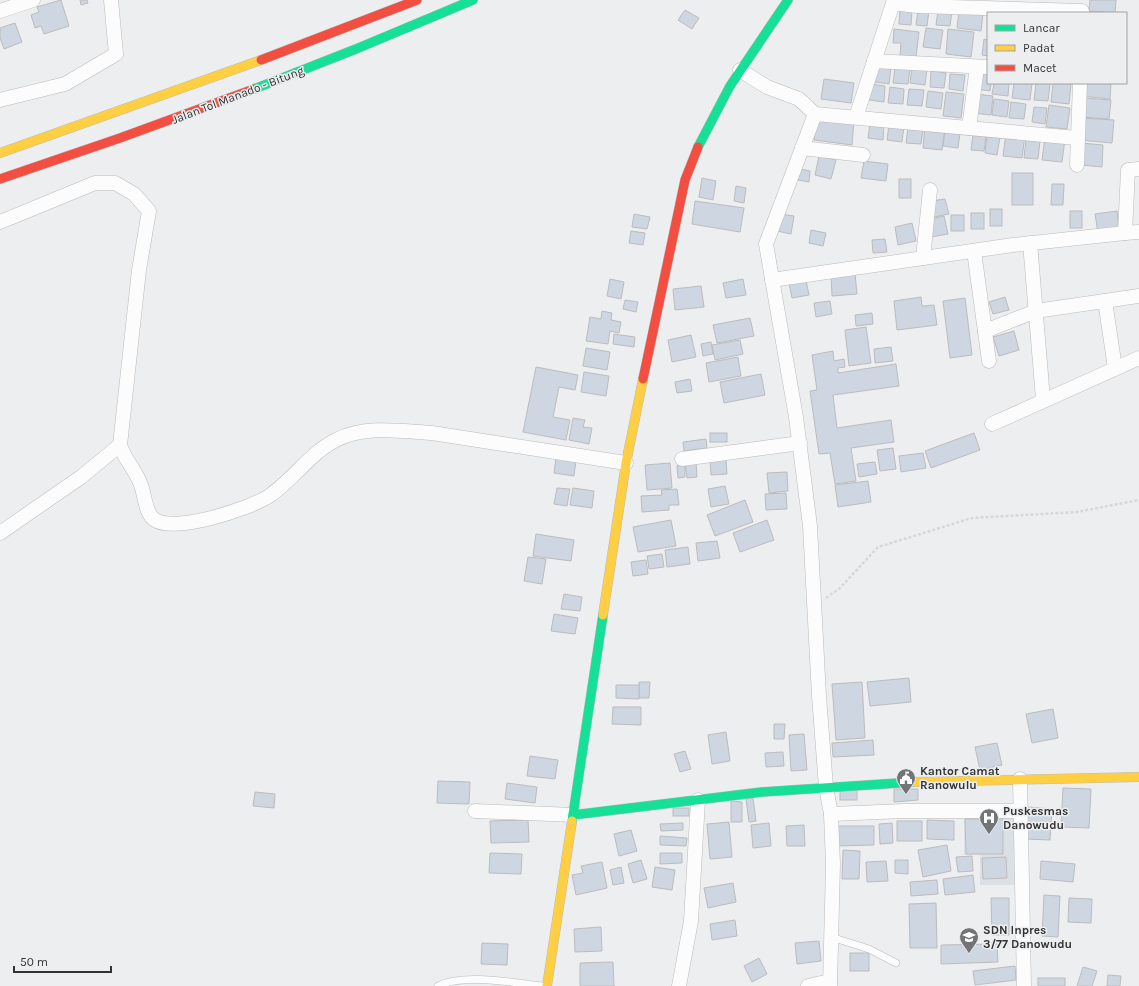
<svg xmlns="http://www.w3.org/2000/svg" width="1139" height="986" font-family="Karla,sans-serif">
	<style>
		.built { fill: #dbe0e4 }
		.building { fill: #cdd6e1; stroke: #bcbcbe }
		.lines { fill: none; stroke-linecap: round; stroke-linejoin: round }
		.lane-casing { stroke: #bababb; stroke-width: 8 }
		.street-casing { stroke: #bababb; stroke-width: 15 }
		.fast-casing { stroke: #bababb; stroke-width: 10 }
		.slow-casing { stroke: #bababb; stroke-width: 10 }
		.jam-casing { stroke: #bababb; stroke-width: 10 }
		.path { stroke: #d7d8d8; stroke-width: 2.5; stroke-dasharray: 3 2; stroke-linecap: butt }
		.lane { stroke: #fcfcfd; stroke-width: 7 }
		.street { stroke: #fcfcfd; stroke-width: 14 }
		.fast { stroke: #16e098; stroke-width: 9 }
		.slow { stroke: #ffcf43; stroke-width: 9 }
		.jam { stroke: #f24e42; stroke-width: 9 }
		.labels { text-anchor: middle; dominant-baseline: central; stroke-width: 3; stroke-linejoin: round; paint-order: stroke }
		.street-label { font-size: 12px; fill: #323333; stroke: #eceef0 }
		.poi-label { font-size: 12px; font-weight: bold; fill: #323333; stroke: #eceef0; text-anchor: start }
	</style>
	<rect width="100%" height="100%" fill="#edeeef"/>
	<!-- built -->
	<path class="built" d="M964,814h50l1,71h-35v-30h-16z"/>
	<!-- building -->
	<g class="building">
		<path d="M61,0l8,26 -25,8 -3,-8 -6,2 -4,-13 8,-3 -2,-5z"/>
		<path d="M80,0h7l1,3 -7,2z"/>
		<path d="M1090,0h26l-1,13 -26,-2z"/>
		<path d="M918,9l11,1 -2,16 -11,-1z"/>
		<path d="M685,10l14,8 -7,11 -14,-9z"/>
		<path d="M900,10l12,1 -1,14 -12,-1z"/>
		<path d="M938,10l14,1 -2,15 -14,-1z"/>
		<path d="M959,11l24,3 -2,17 -24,-3z"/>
		<path d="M15,23l7,19 -18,7 -4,-11v-10z"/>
		<path d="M926,28l17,2 -3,19 -17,-2z"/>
		<path d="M894,29l25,3 -3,25 -16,-2 1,-12h-8z"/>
		<path d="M948,29l26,3 -3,25 -25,-3z"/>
		<path d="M984,39l4,1v16l-6,-1z"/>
		<path d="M877,66l14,2 -2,16 -14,-2z"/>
		<path d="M895,67l15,2 -2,15 -15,-1z"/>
		<path d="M912,67l15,2 -2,16 -15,-2z"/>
		<path d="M931,71l15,2 -2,15 -14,-1z"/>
		<path d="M979,73l9,1v9h3l-1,8 -14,-2z"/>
		<path d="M950,74l15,1 -2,16 -14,-2z"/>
		<path d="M824,79l30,4 -3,20 -30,-4z"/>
		<path d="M994,83h15l-1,13 -16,-2z"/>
		<path d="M1014,83h18l-2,17 -18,-2z"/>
		<path d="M1036,83h14l-2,18 -14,-1z"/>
		<path d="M1053,83l18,1 -2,20 -18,-2z"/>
		<path d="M1082,83h29l-1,16 -29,-3z"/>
		<path d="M871,84l14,2 -1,16 -15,-2z"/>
		<path d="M890,87l14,2 -1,15 -15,-1z"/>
		<path d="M909,89l15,1 -2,16 -15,-1z"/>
		<path d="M928,91l15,2 -2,16 -15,-2z"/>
		<path d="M946,92l18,2 -3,24 -18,-2z"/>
		<path d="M975,94l18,2 -2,19 -18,-2z"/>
		<path d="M1083,98l28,2 -2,19 -27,-2z"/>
		<path d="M994,99l15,2 -2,16 -15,-2z"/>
		<path d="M1011,102l15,2 -2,15 -15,-1z"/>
		<path d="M1049,105l21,3 -3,21 -21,-2z"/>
		<path d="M1034,107l13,1 -2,16 -13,-2z"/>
		<path d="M816,117l38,4 -2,24 -38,-5z"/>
		<path d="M1081,118l33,2 -2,23 -33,-3z"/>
		<path d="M870,123l14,1 -1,16 -15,-2z"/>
		<path d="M889,124l15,2 -2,16 -15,-2z"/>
		<path d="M925,124l20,3 -3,23 -19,-2z"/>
		<path d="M908,127l15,2 -2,15 -15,-1z"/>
		<path d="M945,131l15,2 -2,15 -15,-2z"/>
		<path d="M1006,133l19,2 -3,23 -19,-2z"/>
		<path d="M973,134l13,2 -2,15 -13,-1z"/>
		<path d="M987,135l13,2 -3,18 -12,-2z"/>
		<path d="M1045,137l20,2 -3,23 -20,-2z"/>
		<path d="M1026,139l14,2 -2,18 -14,-1z"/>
		<path d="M1082,143l21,2 -1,22 -22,-2z"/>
		<path d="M819,156l17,4 -5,19 -16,-4z"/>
		<path d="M864,161l24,3 -2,17 -25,-3z"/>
		<path d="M800,169l10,2 -1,11 -11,-2z"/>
		<rect x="1012" y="173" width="21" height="32"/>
		<path d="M702,178l14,3 -3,19 -14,-3z"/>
		<rect x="899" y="179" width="12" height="19"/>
		<path d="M1052,184h12l-1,21h-12z"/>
		<path d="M736,186l10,2 -2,15 -10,-2z"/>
		<path d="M945,199l4,15 -15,3 -3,-16z"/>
		<path d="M695,201l49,7 -4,24 -48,-8z"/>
		<rect x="990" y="209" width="12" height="17"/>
		<rect x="1070" y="211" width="12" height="17"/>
		<path d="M1117,211l2,20 -21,2 -3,-19z"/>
		<rect x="971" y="213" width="13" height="16"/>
		<path d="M634,214l16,3 -3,12 -15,-2z"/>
		<path d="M780,214l14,2 -3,18 -14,-3z"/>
		<rect x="951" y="215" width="13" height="16"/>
		<path d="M944,216l4,18 -17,3 -4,-17z"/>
		<path d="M912,223l4,18 -18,4 -3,-18z"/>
		<path d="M811,230l15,3 -3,13 -14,-3z"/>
		<path d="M631,231l14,2 -2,12 -14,-2z"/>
		<path d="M885,239l2,13 -14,1 -1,-13z"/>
		<path d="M855,273l2,21 -25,2 -1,-20z"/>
		<path d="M610,279l14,3 -3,17 -14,-3z"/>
		<path d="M743,279l3,16 -20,3 -3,-15z"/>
		<path d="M806,280l3,15 -17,3 -3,-15z"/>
		<path d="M701,286l3,21 -29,3 -2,-21z"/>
		<path d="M921,297l1,9 12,-1 3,20 -40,5 -3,-29z"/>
		<path d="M1005,297l4,13 -16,4 -4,-12z"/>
		<path d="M965,298l7,57 -22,3 -7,-57z"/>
		<path d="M625,300l13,2 -2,10 -13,-3z"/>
		<path d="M830,301l2,13 -16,3 -2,-14z"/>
		<path d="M602,311l10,2 -1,7 10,2 -2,11 -9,-2 -2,13 -22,-3 4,-24 11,2z"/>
		<path d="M872,313l1,11 -17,2 -1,-11z"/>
		<path d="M750,318l4,18 -37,7 -4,-18z"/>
		<path d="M866,327l5,36 -22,3 -4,-36z"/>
		<path d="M1014,331l5,19 -20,6 -6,-19z"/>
		<path d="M614,334l21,3 -1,10 -21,-3z"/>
		<path d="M691,335l5,22 -24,5 -4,-22z"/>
		<path d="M740,340l3,14 -28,6 -3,-15z"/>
		<path d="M711,342l2,12 -10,2 -2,-12z"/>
		<path d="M891,347l2,14 -18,2 -1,-14z"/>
		<path d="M586,348l24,4 -3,18 -24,-4z"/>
		<path d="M833,351l1,10 10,-2 1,8 -7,1v5l58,-9 3,22 -66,9 4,33 54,-8 3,22 -43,6 5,33 -21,3 -5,-31 -11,1 -9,-63 7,-1 -5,-35z"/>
		<path d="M738,357l3,19 -32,6 -3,-19z"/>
		<path d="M536,367l42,8 -3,15 -16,-3 -6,30 17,3 -4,20 -43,-8z"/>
		<path d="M584,372l25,4 -3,20 -25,-4z"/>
		<path d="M761,374l4,21 -41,8 -4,-21z"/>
		<path d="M690,379l2,12 -15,2 -2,-11z"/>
		<path d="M573,418l12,2 -2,7 9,1 -3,16 -20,-4z"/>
		<rect x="710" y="433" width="17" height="9"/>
		<path d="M974,433l6,17 -49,18 -6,-17z"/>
		<path d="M706,439l1,9 -23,3 -1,-9z"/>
		<path d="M893,448l3,21 -16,2 -3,-21z"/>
		<path d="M923,453l3,15 -25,4 -2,-16z"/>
		<path d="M556,458l20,2 -2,16 -20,-3z"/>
		<path d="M726,460l1,14 -16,1 -1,-14z"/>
		<path d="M696,461l1,16 -10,1 -2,-16z"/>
		<path d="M875,462l2,12 -18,3 -2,-13z"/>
		<path d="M670,463l2,25 -25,2 -2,-25z"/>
		<path d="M685,465v12l-7,1 -1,-12z"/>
		<path d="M787,472l1,19 -19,2 -2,-20z"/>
		<path d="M868,481l3,21 -33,5 -3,-22z"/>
		<path d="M725,486l4,18 -18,3 -3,-18z"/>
		<path d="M557,488l13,1 -3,17 -13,-2z"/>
		<path d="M573,488l21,3 -2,17 -22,-3z"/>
		<path d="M677,489l2,16h-10v5l-27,2 -1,-16 21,-1 -1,-5z"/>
		<path d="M786,493l1,16 -21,1 -1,-16z"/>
		<path d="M745,500l8,22 -38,14 -8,-21z"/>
		<path d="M671,520l5,26 -38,6 -5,-25z"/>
		<path d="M767,520l7,20 -34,12 -7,-19z"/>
		<path d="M536,534l38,6 -3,21 -38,-5z"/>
		<path d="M717,541l3,17 -22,3 -2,-18z"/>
		<path d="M688,547l2,17 -23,3 -2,-17z"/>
		<path d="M662,554l2,13 -15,2 -2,-13z"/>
		<path d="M528,557l18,2 -4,25 -18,-3z"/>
		<path d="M646,560l2,14 -15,2 -2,-14z"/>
		<path d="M564,594l18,3 -2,14 -19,-2z"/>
		<path d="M554,614l24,4 -3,16 -24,-3z"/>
		<path d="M909,678l2,24 -41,4 -3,-24z"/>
		<path d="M639,682h11l-1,16h-10z"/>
		<path d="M862,682l3,56 -29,2 -4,-56z"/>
		<path d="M616,685h23v14l-23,-1z"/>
		<path d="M613,707h28v18l-29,-1z"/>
		<path d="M1053,709l5,29 -26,5 -6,-29z"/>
		<path d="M774,724h11l-1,15h-10z"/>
		<path d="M726,732l4,29 -18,3 -4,-29z"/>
		<path d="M804,734l3,36 -16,1 -2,-36z"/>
		<path d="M873,740l1,15 -41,2 -1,-14z"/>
		<path d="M997,743l5,22 -22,5 -5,-23z"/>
		<path d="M685,751l6,18 -11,3 -6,-18z"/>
		<path d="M783,752l1,14 -18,1 -1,-14z"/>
		<path d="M530,756l28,4 -3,19 -28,-3z"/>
		<path d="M438,781l32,1 -1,22 -32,-1z"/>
		<path d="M507,783l30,4 -2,16 -30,-4z"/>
		<path d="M1063,788l28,1 -2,39 -28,-1z"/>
		<path d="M894,789h24v11l-24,2z"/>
		<rect x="840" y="790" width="17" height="10"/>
		<path d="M255,792l20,2 -1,14 -21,-2z"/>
		<path d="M753,798l3,23 -7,1 -3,-23z"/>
		<path d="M731,801l11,1v20h-11z"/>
		<path d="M1027,807l25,2 -2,31 -25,-1z"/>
		<rect x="673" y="808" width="16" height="8"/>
		<path d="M965,819h38v35h-37z"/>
		<path d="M528,820l1,22 -38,1 -1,-22z"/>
		<path d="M927,820l27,1v19l-27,-1z"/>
		<rect x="897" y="821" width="25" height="20"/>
		<path d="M729,822l3,35 -22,2 -3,-35z"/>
		<path d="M683,823v7l-22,1 -1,-7z"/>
		<path d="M769,823l2,23 -18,2 -2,-23z"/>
		<path d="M892,823l1,20 -13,1 -1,-20z"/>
		<path d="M804,825l1,21h-18l-1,-20z"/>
		<path d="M836,826h38v19l-38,1z"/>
		<path d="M631,830l6,21 -18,5 -5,-22z"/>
		<path d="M660,836l27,2 -1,8 -26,-1z"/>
		<path d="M947,845l4,26 -28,6 -5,-27z"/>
		<path d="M843,850l17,1 -1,28h-17z"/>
		<path d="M490,853l32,1 -1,20 -32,-1z"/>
		<path d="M660,853h22v10l-22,1z"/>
		<path d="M972,856l1,15 -15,1 -2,-15z"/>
		<path d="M1006,857l1,21 -24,1 -1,-21z"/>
		<path d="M641,860l6,19 -14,4 -5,-19z"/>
		<path d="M895,860h13v14l-13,-1z"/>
		<path d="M886,861l2,20 -21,1 -1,-20z"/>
		<path d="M1041,861l34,3 -2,18 -33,-3z"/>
		<path d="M602,862l5,26 -31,7 -4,-20 11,-2 -2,-7z"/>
		<path d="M621,867l3,16 -11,2 -3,-15z"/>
		<path d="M655,867l20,3 -3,20 -20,-3z"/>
		<path d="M973,875l2,17 -30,3 -2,-16z"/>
		<path d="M937,880l1,14 -27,2 -1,-14z"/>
		<path d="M733,883l3,19 -28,6 -4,-20z"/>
		<path d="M1044,895l16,1 -2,41 -16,-1z"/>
		<path d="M991,898h18v37h-17z"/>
		<path d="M1069,898l23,1 -1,24 -23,-1z"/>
		<path d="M936,903l1,45h-27l-1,-44z"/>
		<path d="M735,920l2,16 -25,4 -2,-16z"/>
		<path d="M601,927l1,24 -27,1 -1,-23z"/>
		<path d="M819,941l2,20 -24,3 -2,-21z"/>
		<path d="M482,943l26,1 -1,21 -26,-1z"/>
		<path d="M997,944l1,18 -57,2v-19z"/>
		<rect x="850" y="953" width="19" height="18"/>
		<path d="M759,958l8,16 -15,8 -8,-16z"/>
		<path d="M613,962l1,24h-34v-23z"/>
		<path d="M1015,966l1,14 -41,5 -2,-14z"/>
		<path d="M1083,967l14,4 -5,15h-15z"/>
		<path d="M1108,975l13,1 -1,10h-13z"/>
		<rect x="1038" y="978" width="27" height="8"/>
	</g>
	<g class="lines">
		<defs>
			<g id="lane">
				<path d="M831,937l38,12 27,14"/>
				<path d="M438,986c25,-13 76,-3 104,0"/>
			</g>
			<g id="street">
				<path d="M895,0l-2,3 24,3 165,5"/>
				<path d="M0,11l33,-11"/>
				<path d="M874,61l114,6"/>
				<path d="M740,70l27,17 32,12 16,15 -49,130 30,173 14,109 9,170 7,91 5,27 2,50 -3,122"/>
				<path d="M0,100l65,-16 51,-30 -5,-54"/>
				<path d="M815,114l262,24"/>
				<path d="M856,117l37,-114"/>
				<path d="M969,128l8,-61"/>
				<path d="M802,148l61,7"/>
				<path d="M1077,165l3,-82"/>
				<path d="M0,222l95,-39h20l19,11 15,17 -10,59 -19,175c4,14 16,25 21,40 4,10 4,29 14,35 21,13 94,-11 114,-24 24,-16 41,-43 67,-56 29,-15 66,-9 96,-7l194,30"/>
				<path d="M1125,233l14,-1"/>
				<path d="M1030,243l13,156"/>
				<path d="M974,251l15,110"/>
				<path d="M923,258l7,-68"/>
				<path d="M772,280l241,-35 112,-12 3,-63 11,-1"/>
				<path d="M1105,301l10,67"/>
				<path d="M985,331l51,-20 103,-15"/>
				<path d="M992,424l147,-66"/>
				<path d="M682,459l118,-16"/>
				<path d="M0,533l81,-56 39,-32"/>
				<path d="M1020,779l4,207"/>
				<path d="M475,811l98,4"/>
				<path d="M831,814l73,-3h117"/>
				<path d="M679,986l12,-65 7,-121"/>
				<path d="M808,986l22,-5"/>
			</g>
			<g id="fast">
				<path d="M254,89l102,-40 117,-49"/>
				<path d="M698,147l32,-61 58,-86"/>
				<path d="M573,815l189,-23 152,-10"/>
				<path d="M572,821l31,-206"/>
			</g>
			<g id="slow">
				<path d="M0,153l261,-93"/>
				<path d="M603,615l23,-152 17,-84"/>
				<path d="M914,782l225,-5"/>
				<path d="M547,986l25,-165"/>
			</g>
			<g id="jam">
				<path d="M261,60l156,-60"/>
				<path d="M0,179l120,-41 134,-49"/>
				<path d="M643,379l42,-199 13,-33"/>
			</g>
		</defs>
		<!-- lane casing -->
		<use href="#lane" class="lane-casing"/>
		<!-- street casing -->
		<use href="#street" class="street-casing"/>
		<!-- fast casing -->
		<use href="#fast" class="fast-casing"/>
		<!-- slow casing -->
		<use href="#slow" class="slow-casing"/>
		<!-- jam casing -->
		<use href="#jam" class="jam-casing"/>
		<!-- path -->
		<path class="path" d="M826,598l14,-10 38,-41 94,-29 105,-6 62,-12"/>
		<!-- lane -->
		<use href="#lane" class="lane"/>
		<!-- street -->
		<use href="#street" class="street"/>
		<!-- fast -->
		<use href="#fast" class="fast"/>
		<!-- slow -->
		<use href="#slow" class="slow"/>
		<!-- jam -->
		<use href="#jam" class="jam"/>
	</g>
	<!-- icons -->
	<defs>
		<symbol id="civic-pin" viewBox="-11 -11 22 30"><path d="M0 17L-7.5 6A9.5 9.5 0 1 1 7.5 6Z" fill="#737475" stroke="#eceef0"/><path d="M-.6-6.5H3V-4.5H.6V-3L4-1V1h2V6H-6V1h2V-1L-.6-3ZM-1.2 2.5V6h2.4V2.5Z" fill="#fff"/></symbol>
		<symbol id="hospital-pin" viewBox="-11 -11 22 30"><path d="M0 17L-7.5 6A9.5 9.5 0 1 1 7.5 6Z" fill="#737475" stroke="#eceef0"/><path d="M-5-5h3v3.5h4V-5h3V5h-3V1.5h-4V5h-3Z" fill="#fff"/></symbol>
		<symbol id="school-pin" viewBox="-11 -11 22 30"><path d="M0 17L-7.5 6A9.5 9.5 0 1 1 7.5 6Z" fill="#737475" stroke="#eceef0"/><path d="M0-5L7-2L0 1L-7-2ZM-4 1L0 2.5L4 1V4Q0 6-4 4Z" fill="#fff"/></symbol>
	</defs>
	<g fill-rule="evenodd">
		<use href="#civic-pin" x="895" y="767" width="22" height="30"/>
		<use href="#hospital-pin" x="978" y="807" width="22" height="30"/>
		<use href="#school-pin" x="958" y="926" width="22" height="30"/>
	</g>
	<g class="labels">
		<!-- street labels -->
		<g class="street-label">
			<text transform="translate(238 95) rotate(-21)">Jalan Tol Manado - Bitung</text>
		</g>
		<!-- poi labels -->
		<g class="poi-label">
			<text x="920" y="771">Kantor Camat<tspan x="920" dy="14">Ranowulu</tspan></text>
			<text x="1003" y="811">Puskesmas<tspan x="1003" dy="14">Danowudu</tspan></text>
			<text x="983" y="930">SDN Inpres<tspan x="983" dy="14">3/77 Danowudu</tspan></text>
		</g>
	</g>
	<!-- legend -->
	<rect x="987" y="12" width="140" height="72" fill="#eceef0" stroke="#a2a3a4"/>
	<rect x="995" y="25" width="20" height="6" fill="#16e098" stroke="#a2a3a4"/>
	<text x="1023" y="32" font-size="12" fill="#323333">Lancar</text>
	<rect x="995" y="45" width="20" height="6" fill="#ffcf43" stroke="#a2a3a4"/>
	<text x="1023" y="52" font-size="12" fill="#323333">Padat</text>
	<rect x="995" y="65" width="20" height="6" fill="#f24e42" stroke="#a2a3a4"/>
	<text x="1023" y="72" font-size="12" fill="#323333">Macet</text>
	<!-- scale -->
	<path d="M14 966v6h97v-6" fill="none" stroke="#323333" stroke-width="2"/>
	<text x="20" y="966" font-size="12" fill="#323333" stroke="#eceef0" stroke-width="3" paint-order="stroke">50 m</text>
</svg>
